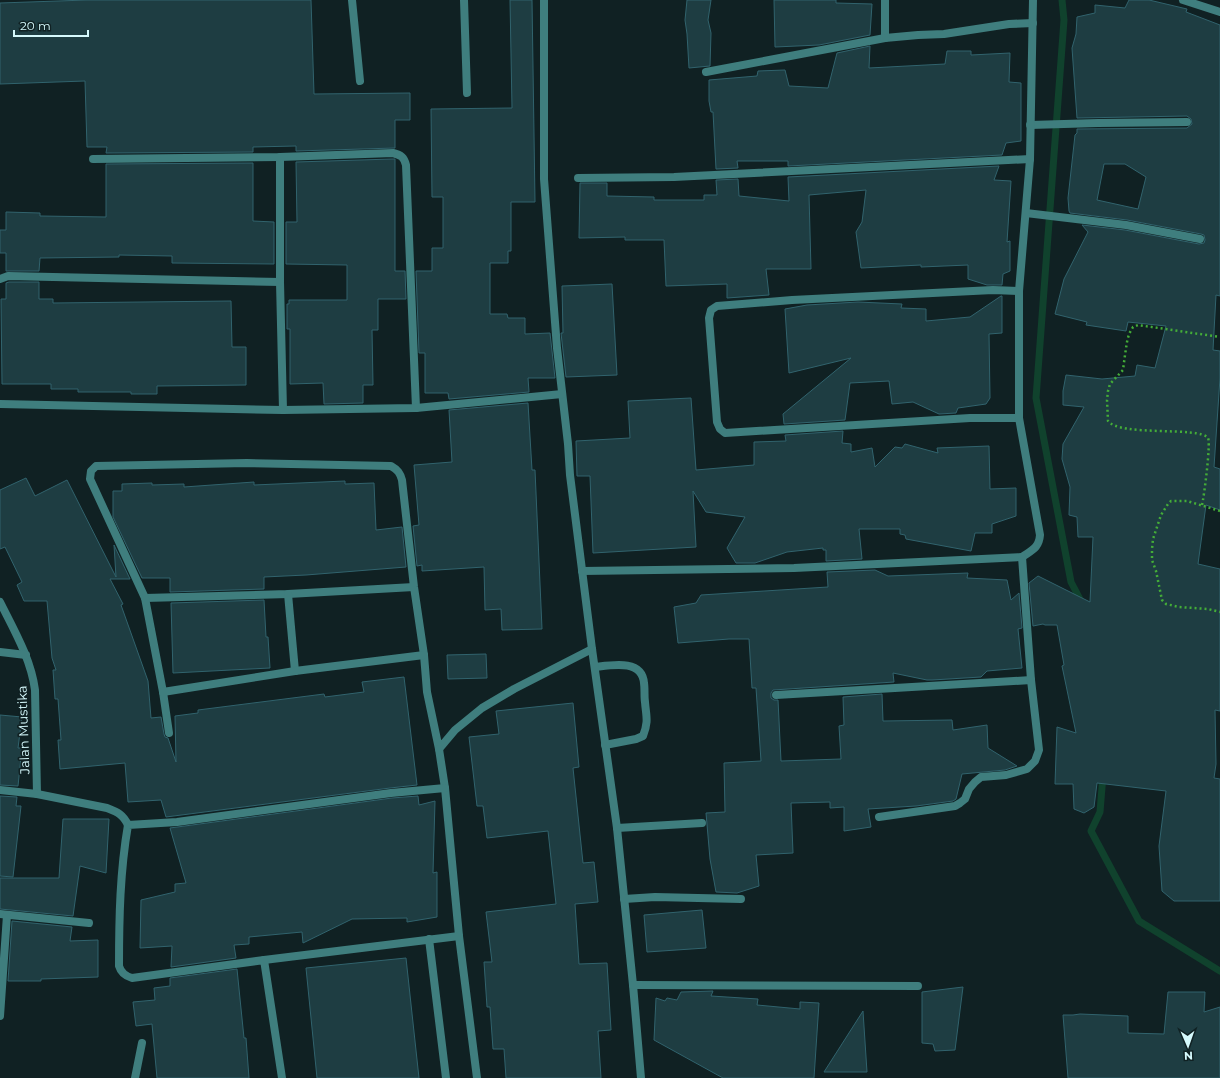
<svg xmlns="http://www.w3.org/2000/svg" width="1220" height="1078" font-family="Montserrat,sans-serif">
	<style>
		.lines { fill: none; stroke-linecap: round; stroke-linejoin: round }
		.stream { stroke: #10422d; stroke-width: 7 }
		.building { fill: #1e3d42; stroke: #31636d; fill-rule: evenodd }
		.path { stroke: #44ad38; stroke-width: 2.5; stroke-dasharray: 2 3; stroke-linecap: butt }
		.lane { stroke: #3f7e7e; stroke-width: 8 }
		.street { stroke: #3f7e7e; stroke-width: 8 }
		.labels { text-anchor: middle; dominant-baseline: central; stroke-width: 3.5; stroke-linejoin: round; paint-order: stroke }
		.street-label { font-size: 13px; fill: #d5f9fc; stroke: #102123 }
	</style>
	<rect width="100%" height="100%" fill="#102123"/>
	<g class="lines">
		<!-- stream -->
		<g class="stream">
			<path d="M1062,0l2,20 -28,378 35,184 11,21"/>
			<path d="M1103,775l-3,37 -9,19 48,90 81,50"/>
		</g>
	</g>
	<!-- building -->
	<g class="building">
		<path d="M87,0h224l3,94 96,-1v27h-15v28l-99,3v-5l-43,1v5l-147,1 1,-6h-20l-2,-66 -85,3v-81z"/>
		<path d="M510,0h22l3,202h-24v49h-3v12h-18v51h17l1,4h17v16l25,-1 5,45h-27l1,14 -80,7 -1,-6h-23v-40h-6l-3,-82h16v-23h11v-51h-11l-1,-88 81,-1z"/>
		<path d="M687,0h24l-3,20 3,13 -1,33 -21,2 -2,-34 -2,-14z"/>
		<path d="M774,0h62v3l36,1 -2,31 -51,10 -44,2z"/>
		<path d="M1129,0h20l38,9 -1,3 34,13v271l-4,-1 -3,55 7,1v27l-6,89 6,2v41l-14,-5 -8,59 22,5v142l-5,-1 1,54 -2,14 6,1v122h-46l-12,-10 -3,-45 7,-55 -69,-8 -3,24 -10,6 -10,-4 -1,-25h-18l2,-57 19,6 -14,-67 2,-1 -7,-40h-12l-2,-1 -10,2 -4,-43 9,-7 52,26 3,-65h-15l-1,-20 -8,-2 1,-28 -8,-28 1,-15 21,-37 -21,-2v-14l3,-16 36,4 33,-3 2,-11 18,3 11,-42 -38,-4 -2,9 -40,-6 1,-3 -32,-8 9,-35 24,-47 -6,-7 43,5 74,14 5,-1 1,-3 -1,-5 -3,-1 -74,-14 -57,-7 -1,-2 -1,-13 7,-63 2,-2v-4l110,-1 5,-4 -1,-5 -4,-3 -110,2 -5,-70 4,-14 1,-17 18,-4v-8l30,3zM1104,164h21l21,13 -8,32 -41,-9z"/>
		<path d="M870,46l-1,22 76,-4 2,-13h24v4l39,-2 -1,29 12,1v58l-15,2 -4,12 -214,11v-5h-51l1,7 -22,1 -3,-57h-2l-2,-11v-21l48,-4 1,-5 27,-1 4,16 39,2 9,-35z"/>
		<path d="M392,159h3v112h10l1,28h-28v31h-6l1,55h-10v18l-39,1 -1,-21 -33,1v-55h-3v-25h2v-4h58v-35l-61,-1v-42h11l-1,-60z"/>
		<path d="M253,163v58l21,1v42l-102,-1v-7l-53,-1v2l-79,1 -1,13h-33v-18h-6v-23h6v-18l34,1v3l66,1v-53z"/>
		<path d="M999,166l-5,14 17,1 -4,61 3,-1v30l-7,3 -1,11h-15l-19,-6v-14l-47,2v-2l-60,3 -5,-36 6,-10 4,-32 -57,5 2,74h-45l3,26 -42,3v-14l-61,2 -2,-46h-39v-3l-46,1 1,-55h27v13l47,1v3h50v-5h13l-1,-15 22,-1 1,17 50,5 -1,-24z"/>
		<path d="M9,282h30v17h14v4l178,-2 1,46h14v38l-89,1v8h-26v-2h-53v-3h-27v-5h-49l-1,-85h5v-16z"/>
		<path d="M612,284l5,91 -51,2 -5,-44h2l-1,-47z"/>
		<path d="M1001,296h1v37l-13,1 1,64 -4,6 -28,4 -2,5 -17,1 -26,-12 -21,2 -3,-23 -39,2 -5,37 -61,4 -1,-10 68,-56 -62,15 -4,-64 22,-4 51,-3 44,2 -1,4 25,1v12l44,-4z"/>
		<path d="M691,398l5,72 58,-5v-23l32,-1 -1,-6 58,-4 -1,12 9,1v8l21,-4 3,19 20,-20 7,1 3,-4 33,9 -1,-5 52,-2 1,43 26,-1v28l-24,8v9h-17l-4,18 -65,-12 -1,-4 -5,-1v-5h-41l3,30 -36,2v-11h-3v-2l-36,4 -32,11h-19l-9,-15 18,-31 -39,-5 -13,-21 3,56 -103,6 -3,-77h-13l-1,-35 54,-3 -2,-37z"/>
		<path d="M528,403l4,67h3l7,159 -40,1 -1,-21 -16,1 -1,-43 -62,4v-6l-5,1 -4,-40 6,-1 -5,-60 38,-3 -3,-52z"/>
		<path d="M26,478l9,18 32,-16 49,97 -2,-32 16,34h-20l13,25 -2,1 27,76 3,37 10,-1 3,17 1,3 3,1 8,24 -1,-46 23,-3v-3l126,-16 1,3 39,-5 -2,-10 42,-5 13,108 -27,3 -224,29 -5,-17 -33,2 -3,-39 -65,6 -2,-29h3l-3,-41h-3l-2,-29h3l-4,-12 -5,-57h-23l-7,-16 5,-3 -17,-35 -5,2v-59z"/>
		<path d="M345,481v3l29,-1 2,47 26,-3 4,40 -100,8 -42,2v12l-94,3v-14h-28l-29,-61v-26h9v-7l30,-1v2l32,-1v3l70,-5v3z"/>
		<path d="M875,570l13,6 80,-3 -1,5 40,2 4,20 8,-7 3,35 -4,1 4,39 -35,3 -6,6 -49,3h-5l-34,-7 1,9 -121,8 -2,3v5l3,2h4l3,61 60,-2 -2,-33 5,-1 -1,-28 39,-3 1,27 69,-1 1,10 34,-5 1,23 29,18 -12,4 -43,4 -6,25 -3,2 -37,5 -48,3 3,18 -27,4v-24l-14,1v-6l-39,1 2,50 -37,2 3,31 -22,7 -21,-1 -6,-33 -4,-46 19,-1 -1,-49 37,-2 -5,-73h-4l-3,-49h-20l-51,4 -4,-36 22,-4 5,-8 127,-8 -1,-15z"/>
		<path d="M264,600l2,37h2l2,31 -97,5 -2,-70z"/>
		<path d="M486,654l1,24 -39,1 -1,-24z"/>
		<path d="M573,703l6,64 -6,1 10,95 11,-1 4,40 -23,2 4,60 28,-1 4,67 -13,1 3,47h-95l-2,-29h-11l-3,-42h-3l-3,-45h8l-6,-50 70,-8 -8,-73 -61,7 -4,-32h-6l-8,-69 30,-3 -3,-23z"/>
		<path d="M0,715l22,2 -4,31h4l-4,38 -18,-1z"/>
		<path d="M0,796l17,1 -1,9h5l-8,71 -13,-1z"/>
		<path d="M418,796l1,9 16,-4 -2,72 4,-1v45l-30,5v-4l-55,1 -49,24 -1,-11 -53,5v7l-15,1 2,13 -65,9 1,-21 -32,2 1,-48 34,-8v-8l11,-1 -16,-55 222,-30z"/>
		<path d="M63,819h46l-3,54 -26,-7 -7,50 -73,-7v-31h59z"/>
		<path d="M702,910l4,38 -59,4 -3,-37z"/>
		<path d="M12,921l60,6 -2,14 28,-1v37l-57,2v2h-33z"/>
		<path d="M406,958l13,120h-102l-11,-110z"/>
		<path d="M237,969l7,69h2l3,40h-92l-5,-54 -16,2 -3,-24 22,-2 -1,-12 16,-2v-8z"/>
		<path d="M963,987l-8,63 -20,1 -2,-7 -11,-1v-51z"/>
		<path d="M713,991l-2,5 47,3 -1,6 43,4v-7l19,1 -5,75h-91l-69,-38 2,-42 9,3 2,-3 10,2 4,-8z"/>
		<path d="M1168,992h37l-1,20 16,-5v71h-152l-5,-63h10l7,-1 48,2v17l36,1z"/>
		<path d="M863,1011l4,61h-43z"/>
	</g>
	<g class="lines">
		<!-- path -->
		<g class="path">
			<path d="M1202,505c2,-8 9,-62 6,-67 -8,-12 -88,-1 -100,-17l-1,-21 1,-9 2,-7 13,-14 2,-15 2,-13 2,-8 4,-7 5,-2 82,12"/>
			<path d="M1220,511l-33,-10h-16l-3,3 -7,11 -8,24 -1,10v11l4,11 6,29 4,4 13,3 29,2 12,3"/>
		</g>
		<!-- lane -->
		<g class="lane">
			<path d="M352,0l8,81"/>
			<path d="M464,0l3,93"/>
			<path d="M595,667c17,-2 47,-8 49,16 1,6 0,13 1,19 1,14 4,19 -2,34l-7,3 -31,6"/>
			<path d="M617,828l85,-5"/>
		</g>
		<!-- street -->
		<g class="street">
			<path d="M544,0v179l13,169 11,96 2,31 22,174 25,179 16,157 8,93"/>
			<path d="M1183,0l37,12"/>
			<path d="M885,38v-38"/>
			<path d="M706,72l179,-34 33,-3 26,-1 65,-10 24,-1"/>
			<path d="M1030,125l68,-2 89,-1"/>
			<path d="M280,157v125l3,128"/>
			<path d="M93,159l187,-2 113,-4c8,2 11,4 13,12l10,243"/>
			<path d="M578,178l96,-1 356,-18"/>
			<path d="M1026,213l100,12 74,14"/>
			<path d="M0,279l8,-3 272,6"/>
			<path d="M0,404l283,6 133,-2 146,-14"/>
			<path d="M1019,418h-49l-245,15 -5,-4 -3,-7 -8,-104 2,-8 6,-4 75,-6 201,-10 26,1"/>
			<path d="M582,571l212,-3 228,-11c10,-7 17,-9 18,-22l-21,-117v-127l11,-132 3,-159"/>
			<path d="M414,587l-126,7 -143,4 -55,-119 1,-8 5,-5 151,-3 144,3c7,4 9,7 11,14l12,107 10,68 3,37 12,57 16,-19 27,-22 32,-19 78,-40"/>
			<path d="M288,594l7,77"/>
			<path d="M145,598l18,94 6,41"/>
			<path d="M0,602c14,28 31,57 35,88l2,104"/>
			<path d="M0,652l26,3"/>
			<path d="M163,692l132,-21 129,-16"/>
			<path d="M776,695l255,-15"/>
			<path d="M439,749l6,39 14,148 18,142"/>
			<path d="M0,790l37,4 70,14c10,4 16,6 21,17"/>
			<path d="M879,817l76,-11 5,-3 5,-4 4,-10 6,-7 6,-5 25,-2 21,-6 8,-8 4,-11 -8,-70 -9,-123"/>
			<path d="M624,899l31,-2 86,2"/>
			<path d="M0,914l89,9"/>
			<path d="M429,939l17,139"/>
			<path d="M264,960l195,-24"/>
			<path d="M633,985l285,1"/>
			<path d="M0,1016l7,-101"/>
			<path d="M135,1078l7,-35"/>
			<path d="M282,1078l-18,-118 -132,18c-7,-2 -11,-5 -13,-12 0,-48 1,-95 9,-141l49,-3 214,-29 54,-5"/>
		</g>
	</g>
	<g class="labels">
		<!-- street labels -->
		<g class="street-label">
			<text transform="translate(23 730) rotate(-92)">Jalan Mustika</text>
		</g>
	</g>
	<!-- north arrow -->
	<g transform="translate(1188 1046) rotate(178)" stroke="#102123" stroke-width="3" paint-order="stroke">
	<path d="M0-3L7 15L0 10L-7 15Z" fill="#d5f9fc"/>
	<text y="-6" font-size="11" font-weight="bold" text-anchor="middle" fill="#d5f9fc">N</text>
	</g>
	<!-- scale -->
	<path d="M14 30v6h74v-6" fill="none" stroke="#d5f9fc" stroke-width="2"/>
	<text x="20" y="30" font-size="12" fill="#d5f9fc" stroke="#102123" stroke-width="3" paint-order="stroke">20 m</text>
</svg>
